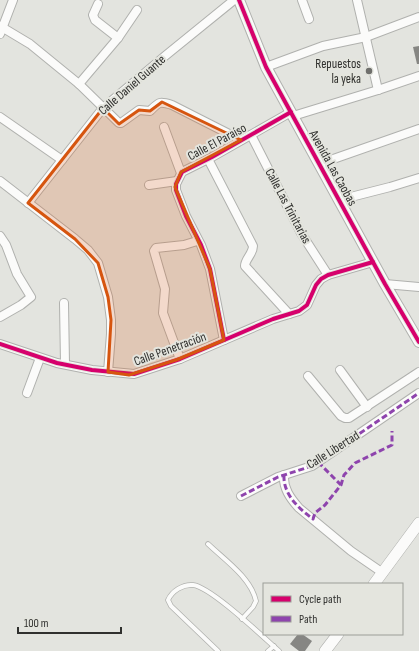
<svg xmlns="http://www.w3.org/2000/svg" width="419" height="651" font-family="'Sofia Sans Condensed',sans-serif">
	<style>
		.building { fill: #868683 }
		.lines { fill: none; stroke-linecap: round; stroke-linejoin: round }
		.service-casing { stroke: #b0b1ae; stroke-width: 5.5 }
		.minor-casing { stroke: #b0b1ae; stroke-width: 10 }
		.tertiary-casing { stroke: #b0b1ae; stroke-width: 12 }
		.secondary-casing { stroke: #b0b1ae; stroke-width: 12 }
		.service { stroke: #fbfbfa; stroke-width: 4 }
		.minor { stroke: #fbfbfa; stroke-width: 8 }
		.tertiary { stroke: #fbfbfa; stroke-width: 10 }
		.secondary { stroke: #fbfbfa; stroke-width: 11 }
		.quiet { stroke: #8e44ad; stroke-width: 3; stroke-dasharray: 6 3; stroke-linecap: butt }
		.cycleway-casing { stroke: #e4e5de; stroke-width: 6 }
		.cycleway { stroke: #d6006c; stroke-width: 4 }
		.marked { fill: #d6550f; fill-opacity: 0.2; stroke: #d6550f; stroke-width: 3; stroke-linejoin: round }
		.poi-dot { fill: #6f6f6c; stroke: #e4e5de; stroke-width: 1.5 }
		.labels { text-anchor: middle; dominant-baseline: central; stroke-width: 4; stroke-linejoin: round; paint-order: stroke }
		.poi-label { font-size: 13px; fill: #30302e; stroke: #e4e5de; text-anchor: end }
		.street-label { font-size: 13px; fill: #30302e; stroke: #e4e5de }
	</style>
	<rect width="100%" height="100%" fill="#e3e4df"/>
	<!-- building -->
	<g class="building">
		<path d="M419,46v18h-2l-4,-17z"/>
		<path d="M298,634h4l10,7 -7,10h-6l-9,-7z"/>
	</g>
	<g class="lines">
		<defs>
			<g id="service">
				<path d="M208,544c17,16 43,34 48,57l-3,6 -11,12"/>
				<path d="M218,651l-47,-45 -3,-6c4,-9 15,-16 25,-15 18,2 70,52 86,66"/>
				<path d="M268,651l6,-5"/>
			</g>
			<g id="minor">
				<path d="M302,0l7,19"/>
				<path d="M357,0l21,90"/>
				<path d="M98,4l-5,11 2,5 23,18"/>
				<path d="M0,26l30,18 49,40 40,39h2l18,-13 11,1c9,-9 9,-10 22,-6l69,35"/>
				<path d="M0,34l13,-34"/>
				<path d="M266,67l57,-21 43,-9 53,-20"/>
				<path d="M79,84l39,-46 19,-28"/>
				<path d="M293,116l85,-26 41,-14"/>
				<path d="M0,117l62,43"/>
				<path d="M164,127l17,46"/>
				<path d="M251,135l50,98 27,42"/>
				<path d="M208,159l45,87c0,8 -8,13 -8,20l44,48"/>
				<path d="M319,164l100,-35"/>
				<path d="M0,181l75,58 13,11 10,13 10,34 3,23v14l-3,38"/>
				<path d="M149,185l28,-4"/>
				<path d="M339,200l51,-13 29,-9"/>
				<path d="M28,203l75,-95 62,-52 69,-56"/>
				<path d="M0,236l6,9 11,29 14,23 -10,8 -21,12"/>
				<path d="M385,284l34,3"/>
				<path d="M64,303l1,61"/>
				<path d="M224,340l-14,-71 -9,-24 -15,-29 -10,-26v-6l6,-12 30,-15 79,-45"/>
				<path d="M0,344l57,19 35,7 42,4 46,-15 93,-40 26,-8 8,-6 9,-20 5,-6 7,-4 45,-13"/>
				<path d="M180,359l-17,-46 2,-24 -11,-38 2,-3 28,-3 13,-4"/>
				<path d="M340,370l27,37"/>
				<path d="M308,376l33,40 4,2h4l70,-46"/>
				<path d="M27,393l13,-35"/>
				<path d="M284,475c-1,13 6,23 15,33l52,43 32,22"/>
				<path d="M241,496l37,-19 34,-11 107,-73"/>
			</g>
			<path id="tertiary" d="M239,0l27,67 119,217 34,58"/>
			<g id="secondary">
				<path d="M374,584l45,-61"/>
				<path d="M325,651l13,-17"/>
			</g>
		</defs>
		<!-- service casing -->
		<use href="#service" class="service-casing"/>
		<!-- minor casing -->
		<use href="#minor" class="minor-casing"/>
		<!-- tertiary casing -->
		<use href="#tertiary" class="tertiary-casing"/>
		<!-- secondary casing -->
		<use href="#secondary" class="secondary-casing"/>
		<!-- service -->
		<use href="#service" class="service"/>
		<!-- minor -->
		<use href="#minor" class="minor"/>
		<!-- tertiary -->
		<use href="#tertiary" class="tertiary"/>
		<!-- secondary -->
		<use href="#secondary" class="secondary"/>
		<!-- quiet -->
		<g class="quiet">
			<path d="M318,462l23,23"/>
			<path d="M284,475c-1,19 14,33 29,44l2,-6 10,-8 16,-20 3,-10 11,-12 37,-18v-14"/>
			<path d="M241,496l37,-19 34,-11 107,-73"/>
		</g>
		<defs>
			<g id="cycleway">
				<path d="M239,0l27,67 119,217 34,58"/>
				<path d="M224,340l-14,-71 -9,-24 -15,-29 -10,-26v-6l6,-12 30,-15 79,-45"/>
				<path d="M0,344l57,19 35,7 42,4 46,-15 93,-40 26,-8 8,-6 9,-20 5,-6 7,-4 45,-13"/>
			</g>
		</defs>
		<!-- cycleway casing -->
		<use href="#cycleway" class="cycleway-casing"/>
		<!-- cycleway -->
		<use href="#cycleway" class="cycleway"/>
	</g>
	<!-- marked area -->
	<path class="marked" d="M162,102l79,38 -60,32 -6,15 35,82 14,71 -48,20 -47,15 -21,-3 3,-52 -3,-23 -10,-34 -23,-24 -47,-36 75,-95 16,16 20,-14 11,1z"/>
	<!-- markers -->
	<circle class="poi-dot" cx="369" cy="71" r="4"/>
	<g class="labels">
		<!-- poi labels -->
		<g class="poi-label">
			<text x="361" y="64">Repuestos<tspan x="361" dy="15">la yeka</tspan></text>
		</g>
		<!-- street labels -->
		<g class="street-label">
			<text transform="translate(132 85) rotate(-41)">Calle Daniel Guante</text>
			<text transform="translate(217 142) rotate(-28)">Calle El Paraíso</text>
			<text transform="translate(333 168) rotate(61)">Avenida Las Caobas</text>
			<text transform="translate(288 206) rotate(62)">Calle Las Trinitarias</text>
			<text transform="translate(170 349) rotate(-20)">Calle Penetración</text>
			<text transform="translate(333 450) rotate(-32)">Calle Libertad</text>
		</g>
	</g>
	<!-- legend -->
	<rect x="263" y="583" width="140" height="52" fill="#e4e5de" stroke="#9c9d98"/>
	<rect x="271" y="596" width="20" height="6" fill="#d6006c" stroke="#9c9d98"/>
	<text x="299" y="603" font-size="12" fill="#30302e">Cycle path</text>
	<rect x="271" y="616" width="20" height="6" fill="#8e44ad" stroke="#9c9d98"/>
	<text x="299" y="623" font-size="12" fill="#30302e">Path</text>
	<!-- scale -->
	<path d="M18 627v6h103v-6" fill="none" stroke="#30302e" stroke-width="2"/>
	<text x="24" y="627" font-size="12" fill="#30302e" stroke="#e4e5de" stroke-width="3" paint-order="stroke">100 m</text>
</svg>
